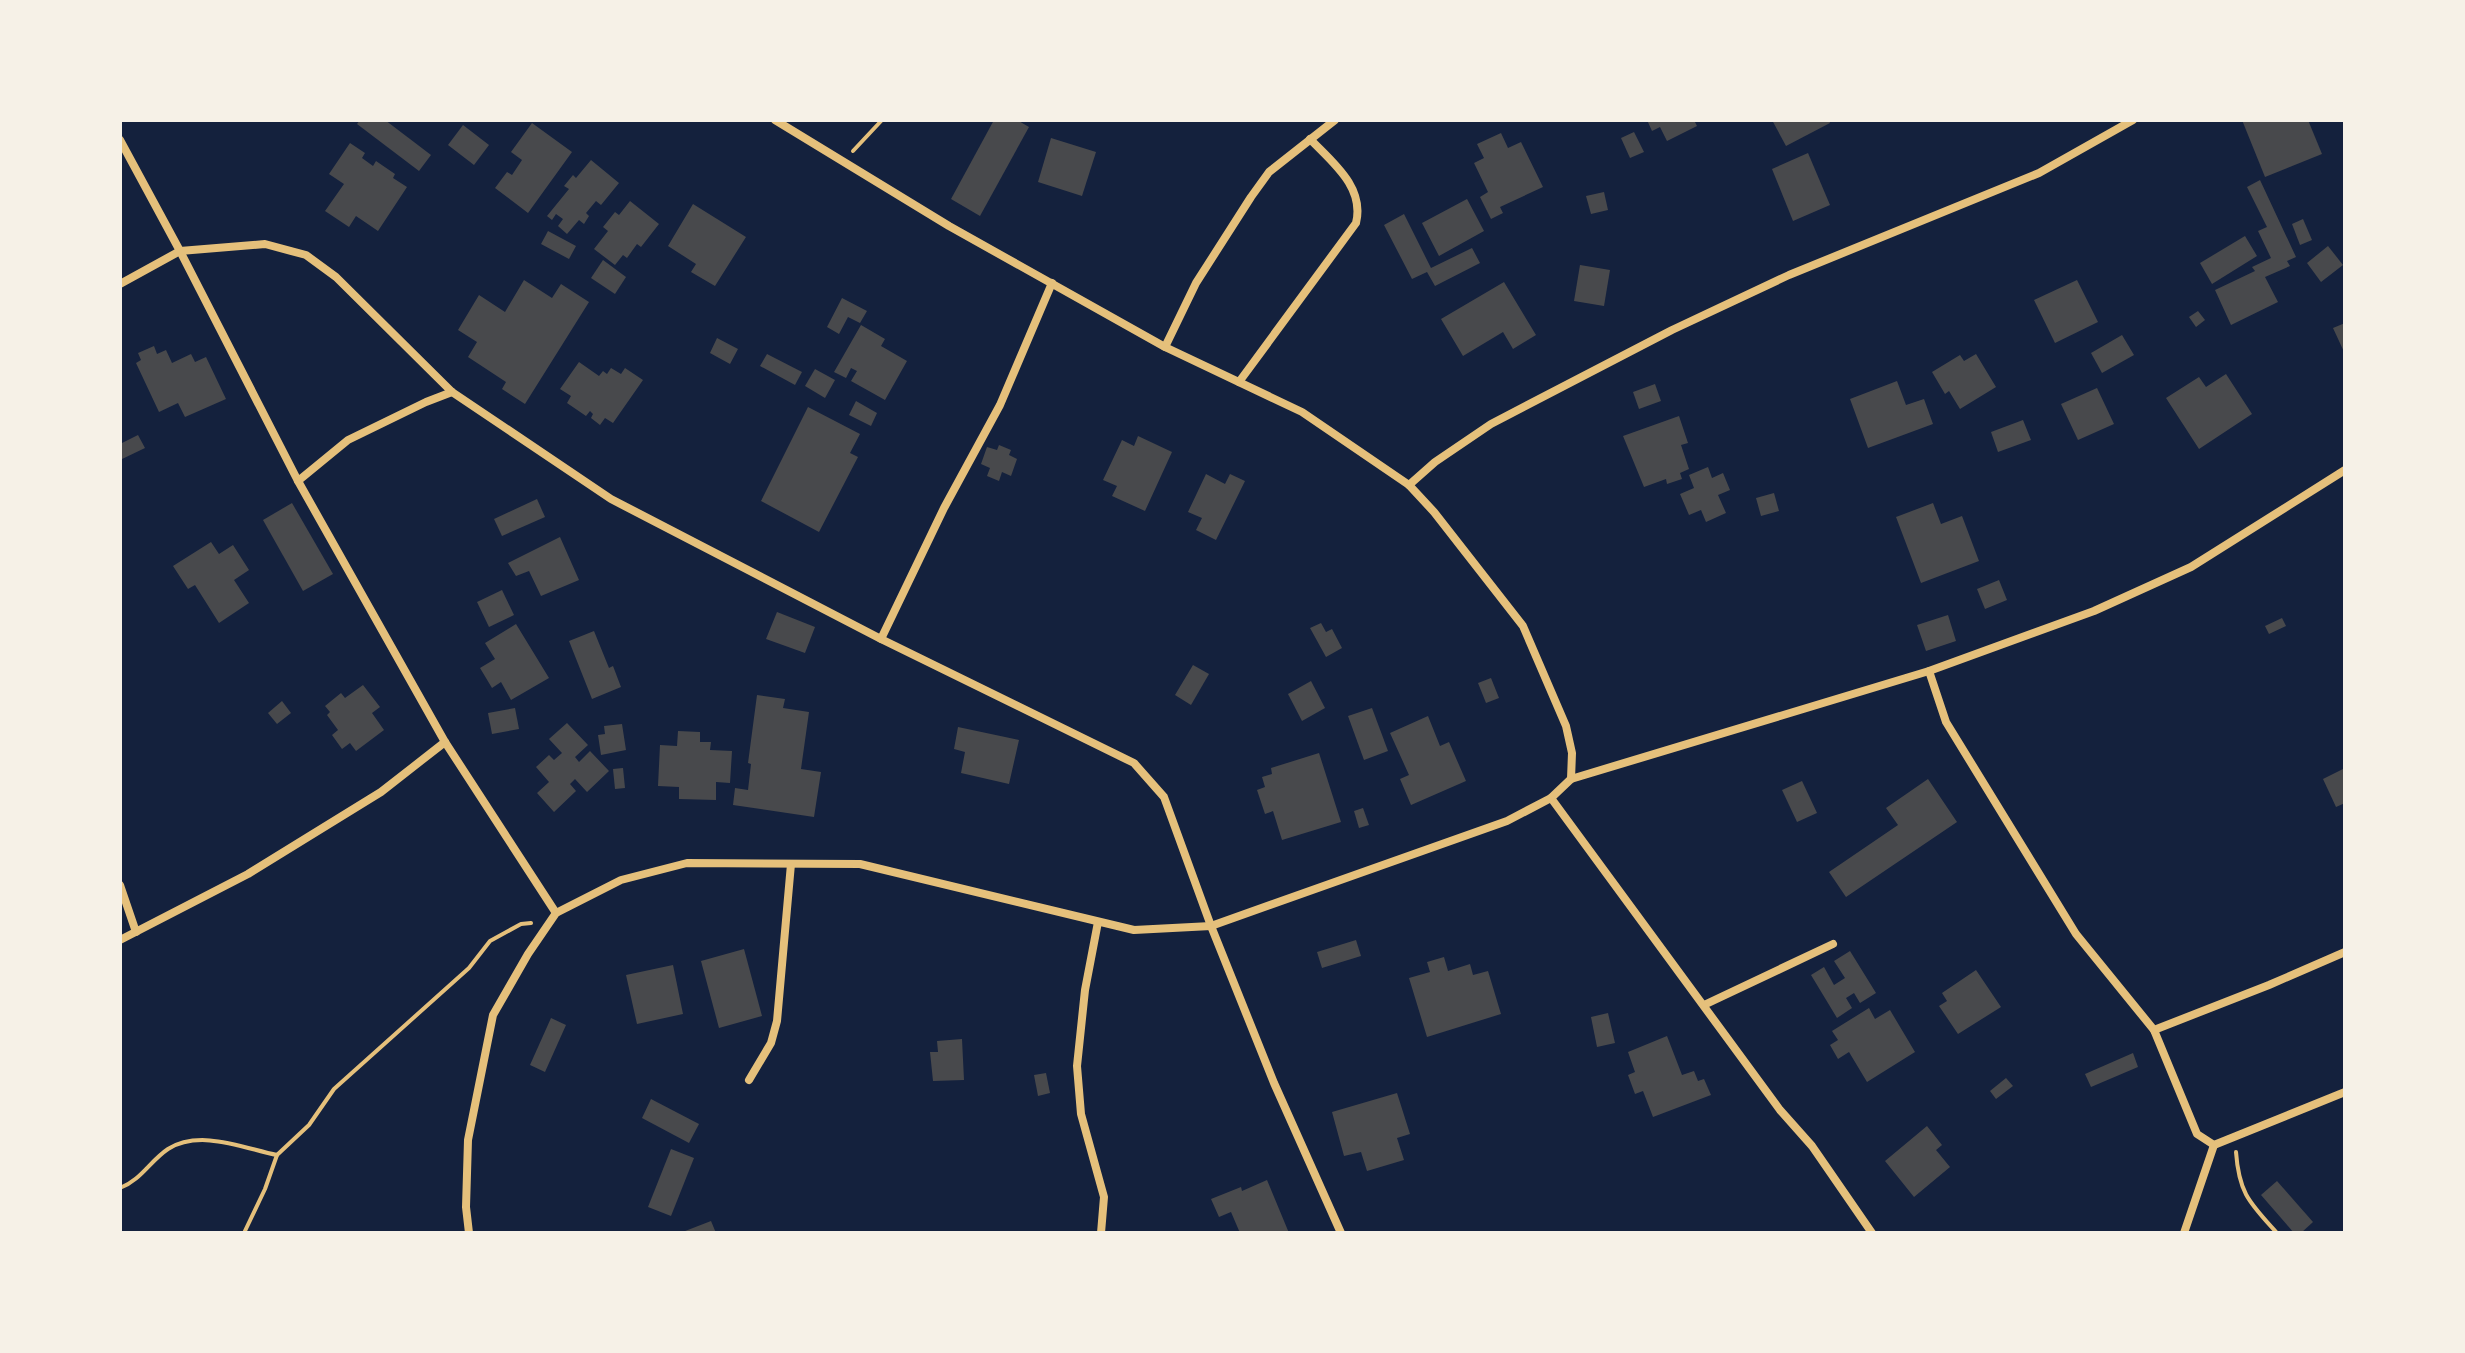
<svg xmlns="http://www.w3.org/2000/svg" width="2465" height="1353" font-family="Inter,sans-serif">
	<style>
		.building { fill: #48494c }
		.lines { fill: none; stroke-linecap: round; stroke-linejoin: round }
		.path { stroke: #e5c07b; stroke-width: 4 }
		.minor { stroke: #e5c07b; stroke-width: 8 }
	</style>
	<rect width="100%" height="100%" fill="#14213d"/>
	<!-- building -->
	<g class="building">
		<path d="M360,120h25l46,35 -12,16 -62,-47z"/>
		<path d="M994,120h23l12,7 -49,89 -29,-17z"/>
		<path d="M1647,120h47l3,6 -30,15 -7,-14 -8,4z"/>
		<path d="M1772,120h57l1,3 -44,23z"/>
		<path d="M2242,120h66l14,34 -57,23z"/>
		<path d="M532,123l40,29 -44,61 -33,-25 12,-16 5,3 10,-15 -11,-8z"/>
		<path d="M463,125l26,20 -15,20 -26,-20z"/>
		<path d="M1634,132l10,20 -14,6 -9,-20z"/>
		<path d="M1501,133l7,15 13,-6 22,45 -43,20 3,6 -12,6 -11,-22 8,-5 -14,-29 10,-5 -7,-14z"/>
		<path d="M1051,138l45,14 -14,44 -44,-14z"/>
		<path d="M350,143l15,10 -3,5 11,8 3,-5 19,13 -2,4 14,9 -29,44 -22,-15 -7,11 -24,-16 19,-27 -15,-10z"/>
		<path d="M1808,153l22,52 -37,16 -21,-52z"/>
		<path d="M591,160l28,23 -18,22 -5,-4 -10,12 3,3 -5,8 -5,-4 -12,14 -9,-8 5,-7 -7,-5 -4,6 -5,-4 22,-27 -5,-3 9,-11 3,3z"/>
		<path d="M2260,180l36,77 -9,4 3,5 -25,11 13,25 -47,23 -16,-35 40,-19 -3,-4 19,-9 -13,-27 9,-4 -20,-40z"/>
		<path d="M1604,192l4,18 -17,4 -5,-18z"/>
		<path d="M1467,199l17,32 -45,25 -17,-33z"/>
		<path d="M630,201l29,23 -18,23 -4,-3 -10,14 -4,-3 -8,10 -21,-16 14,-18 -5,-4 12,-15 4,3z"/>
		<path d="M693,204l53,33 -31,49 -24,-14 5,-8 -28,-18z"/>
		<path d="M1404,214l27,54 41,-20 8,15 -45,23 -8,-14 -15,7 -28,-54z"/>
		<path d="M2303,219l9,21 -12,5 -8,-21z"/>
		<path d="M548,231l28,15 -7,13 -28,-15z"/>
		<path d="M2245,236l12,20 -45,28 -12,-21z"/>
		<path d="M2328,246l15,19 -22,17 -14,-19z"/>
		<path d="M603,260l23,17 -11,17 -24,-16z"/>
		<path d="M1580,265l30,5 -6,36 -30,-5z"/>
		<path d="M524,280l28,18 9,-14 28,18 -64,102 -23,-15 4,-7 -38,-25 9,-15 -19,-12 21,-35 26,17z"/>
		<path d="M2077,280l21,42 -43,21 -21,-43z"/>
		<path d="M1504,282l32,53 -23,14 -10,-17 -40,24 -22,-37z"/>
		<path d="M842,298l25,13 -7,12 -12,-6 -9,17 -12,-7z"/>
		<path d="M2198,311l7,9 -9,7 -7,-10z"/>
		<path d="M2345,323v31l-12,-26z"/>
		<path d="M861,325l24,14 -4,7 26,15 -22,39 -34,-19 6,-10 -6,-3 -5,10 -12,-6z"/>
		<path d="M2122,335l12,20 -32,18 -11,-20z"/>
		<path d="M717,338l21,11 -8,15 -20,-11z"/>
		<path d="M154,346l3,8 9,-4 6,13 19,-9 4,8 11,-5 20,42 -41,18 -7,-14 -19,9 -23,-49 5,-3 -3,-7z"/>
		<path d="M767,354l35,18 -7,13 -35,-19z"/>
		<path d="M1976,354l20,33 -36,22 -11,-18 -4,3 -13,-22 28,-17 4,6z"/>
		<path d="M579,362l20,14 4,-5 4,3 4,-6 10,6 4,-6 18,12 -30,43 -8,-5 -5,7 -9,-7 2,-4 -3,-3 -4,5 -19,-13 4,-7 -11,-7z"/>
		<path d="M815,369l20,11 -10,18 -20,-12z"/>
		<path d="M2226,374l26,40 -53,35 -33,-51 33,-21 7,10z"/>
		<path d="M1897,381l9,24 18,-6 9,25 -65,24 -18,-49z"/>
		<path d="M1655,384l6,17 -22,8 -6,-17z"/>
		<path d="M2097,388l17,36 -36,16 -17,-36z"/>
		<path d="M856,401l21,12 -6,13 -22,-11z"/>
		<path d="M808,407l52,27 -10,19 8,4 -39,75 -58,-31z"/>
		<path d="M1679,416l9,27 -7,2 8,24 -9,4 2,6 -15,5 -1,-5 -22,8 -21,-51z"/>
		<path d="M2023,420l8,20 -33,12 -7,-20z"/>
		<path d="M138,435l7,13 -25,12v-16z"/>
		<path d="M1138,436l34,16 -27,59 -33,-15 5,-10 -14,-6 19,-40 12,6z"/>
		<path d="M999,445l12,5 -2,5 8,4 -6,17 -9,-4 -3,9 -12,-5 3,-8 -9,-4 6,-17 10,3z"/>
		<path d="M1708,467l4,11 11,-5 7,17 -12,5 8,18 -20,9 -5,-12 -12,5 -9,-21 14,-6 -5,-13z"/>
		<path d="M1206,474l19,10 5,-10 15,7 -29,59 -20,-10 6,-12 -14,-6z"/>
		<path d="M1774,493l5,18 -18,5 -5,-18z"/>
		<path d="M537,499l8,18 -43,19 -8,-17z"/>
		<path d="M292,503l41,71 -30,17 -40,-71z"/>
		<path d="M1933,503l8,21 21,-8 17,45 -58,22 -25,-66z"/>
		<path d="M560,537l19,43 -38,16 -12,-25 -13,5 -8,-13z"/>
		<path d="M211,542l8,12 14,-9 16,25 -15,10 15,23 -30,20 -24,-38 -7,4 -15,-23z"/>
		<path d="M1999,580l8,20 -22,9 -8,-20z"/>
		<path d="M502,590l12,25 -25,12 -12,-25z"/>
		<path d="M777,612l38,15 -10,26 -39,-14z"/>
		<path d="M1948,615l8,26 -30,10 -9,-26z"/>
		<path d="M2282,618l4,8 -17,8 -4,-8z"/>
		<path d="M1321,623l5,9 6,-3 10,19 -16,9 -16,-29z"/>
		<path d="M516,624l33,54 -38,22 -10,-18 -9,6 -12,-20 15,-9 -10,-16z"/>
		<path d="M594,631l15,37 4,-2 8,21 -29,12 -23,-58z"/>
		<path d="M1193,665l16,9 -18,31 -16,-10z"/>
		<path d="M1491,678l8,20 -13,5 -8,-20z"/>
		<path d="M1311,681l14,27 -23,13 -14,-27z"/>
		<path d="M363,685l17,22 -8,6 12,17 -28,21 -6,-8 -8,6 -10,-14 6,-5 -11,-15 3,-3 -5,-6 16,-13 4,5z"/>
		<path d="M757,695l28,4 -2,9 26,4 -8,57 20,3 -7,45 -81,-12 2,-17 13,2 3,-26 -3,-1z"/>
		<path d="M282,701l9,12 -14,11 -9,-11z"/>
		<path d="M515,708l4,21 -27,5 -4,-21z"/>
		<path d="M1372,708l16,43 -24,9 -16,-44z"/>
		<path d="M1428,716l12,30 9,-4 17,39 -55,24 -11,-26 9,-4 -19,-42z"/>
		<path d="M567,723l21,22 -13,12 4,5 11,-11 19,20 -22,21 -12,-13 -5,5 6,7 -22,21 -17,-19 12,-11 -13,-15 13,-12 5,5 8,-7 -13,-14z"/>
		<path d="M622,724l4,26 -25,5 -3,-20 7,-1 -1,-8z"/>
		<path d="M958,727l61,13 -10,44 -48,-11 4,-21 -11,-3z"/>
		<path d="M678,731l22,1v10h11l-1,8 22,1 -2,32 -14,-1v18l-37,-1v-12l-21,-1 2,-41 17,1z"/>
		<path d="M1319,753l22,69 -59,18 -9,-29 -8,3 -8,-24 8,-3 -3,-10 10,-3 -1,-6z"/>
		<path d="M623,768l2,20 -10,1 -2,-20z"/>
		<path d="M2345,768v35l-9,4 -13,-28z"/>
		<path d="M1928,779l29,43 -111,75 -17,-25 69,-47 -12,-17z"/>
		<path d="M1802,781l15,32 -20,9 -15,-32z"/>
		<path d="M1363,808l6,17 -10,3 -5,-17z"/>
		<path d="M1356,940l5,16 -39,12 -5,-16z"/>
		<path d="M744,949l18,67 -43,12 -18,-67z"/>
		<path d="M1850,951l26,42 -16,10 -6,-10 -8,5 6,10 -15,10 -26,-43 13,-8 10,18 11,-7 -11,-17z"/>
		<path d="M1444,957l4,14 22,-7 3,11 15,-4 13,43 -74,23 -18,-59 21,-6 -3,-10z"/>
		<path d="M673,965l10,49 -46,10 -11,-49z"/>
		<path d="M1976,970l25,37 -43,27 -19,-28 8,-5 -5,-8z"/>
		<path d="M1869,1008l6,11 15,-9 25,42 -48,30 -18,-30 -11,7 -8,-14 8,-5 -6,-9z"/>
		<path d="M1608,1013l7,30 -18,4 -6,-30z"/>
		<path d="M551,1018l15,7 -21,47 -15,-7z"/>
		<path d="M1667,1036l15,39 12,-4 4,10 6,-2 7,16 -58,22 -10,-26 -8,3 -7,-19 7,-3 -7,-20z"/>
		<path d="M962,1039l2,41 -31,1 -3,-29h8l-1,-11z"/>
		<path d="M2133,1053l5,14 -47,20 -6,-13z"/>
		<path d="M1046,1073l4,20 -12,3 -4,-21z"/>
		<path d="M2006,1078l7,8 -17,13 -6,-8z"/>
		<path d="M1397,1093l13,41 -13,4 7,22 -37,11 -6,-19 -17,4 -12,-44z"/>
		<path d="M651,1099l48,25 -10,19 -47,-25z"/>
		<path d="M1927,1126l15,19 -6,5 14,17 -36,30 -29,-36z"/>
		<path d="M671,1149l23,9 -23,58 -23,-9z"/>
		<path d="M1267,1180l22,53h-49l-9,-21 -12,5 -8,-18 30,-12 1,4z"/>
		<path d="M2277,1181l36,41 -12,11h-7l-33,-38z"/>
		<path d="M711,1221l5,12h-36z"/>
	</g>
	<g class="lines">
		<!-- path -->
		<g class="path">
			<path d="M853,151l29,-31"/>
			<path d="M2236,1152c3,42 14,51 41,81"/>
			<path d="M120,1188c21,-8 30,-27 48,-39 32,-20 75,-1 109,6l32,-30 25,-36 135,-121 21,-27 31,-17 10,-1"/>
			<path d="M244,1233l21,-44 12,-34"/>
		</g>
		<!-- minor -->
		<g class="minor">
			<path d="M120,140l60,111 118,230 147,261 111,171"/>
			<path d="M120,284l60,-33 85,-7 41,11 30,22 116,115 159,107 270,140 253,124 30,34 47,129 63,157 67,150"/>
			<path d="M1165,347l31,-64 55,-86 18,-25 66,-52"/>
			<path d="M1239,382l117,-159c9,-36 -24,-61 -46,-84"/>
			<path d="M298,481l50,-41 78,-38 26,-10"/>
			<path d="M1409,485l26,-23 56,-38 181,-94 117,-55 250,-102 94,-53"/>
			<path d="M881,639l63,-131 56,-103 52,-122"/>
			<path d="M1929,671l17,51 130,212 78,96 43,104 17,11 131,-53"/>
			<path d="M1571,779l358,-108 165,-60 97,-44 154,-97"/>
			<path d="M1551,798l229,312 32,36 60,87"/>
			<path d="M120,885l16,47"/>
			<path d="M1098,922l-13,68 -8,76 4,48 23,83 -3,36"/>
			<path d="M120,940l128,-66 133,-82 64,-50"/>
			<path d="M1704,1005l129,-61"/>
			<path d="M2154,1030l115,-45 76,-33"/>
			<path d="M749,1080l22,-37 6,-22 14,-157"/>
			<path d="M469,1233l-3,-26 2,-67 25,-125 35,-61 28,-41 65,-33 66,-17 173,1 274,66 77,-4 296,-105 44,-23 20,-19 1,-26 -6,-27 -43,-100 -89,-114 -25,-27 -107,-73 -137,-65 -216,-121 -174,-106"/>
			<path d="M2184,1233l30,-88"/>
		</g>
	</g>
	<!-- border -->
	<rect width="2465" height="1353" fill="none" stroke="#f6f1e7" stroke-width="244"/>
</svg>
